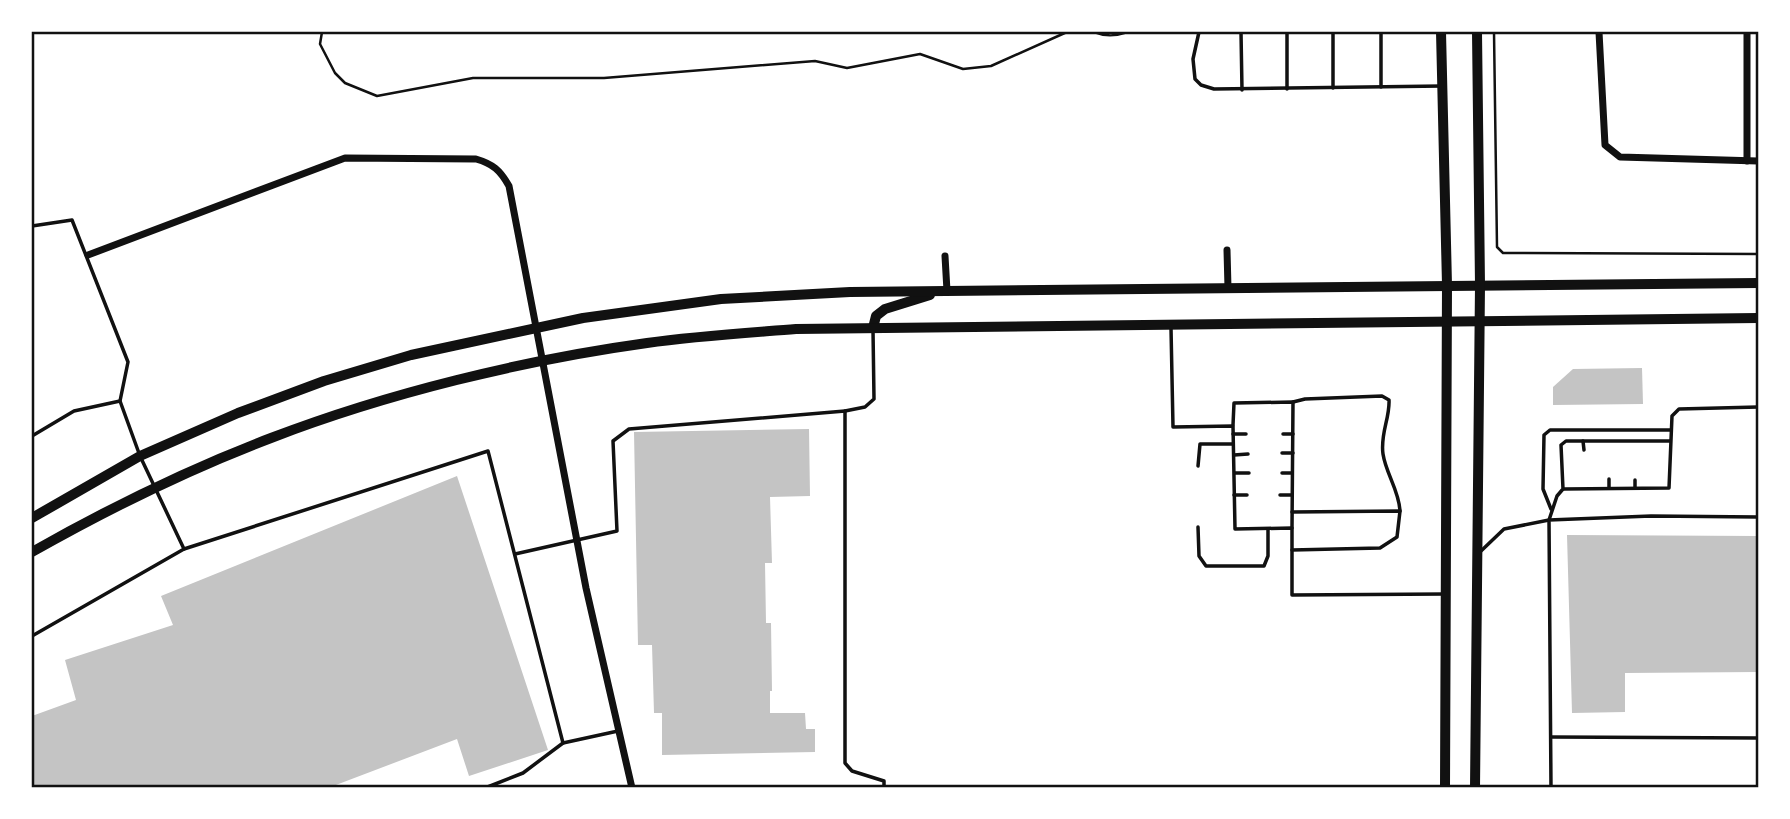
<svg xmlns="http://www.w3.org/2000/svg" width="1790" height="819" font-family="Raleway,sans-serif">
	<style>
		.building { fill: #c4c4c4 }
		.lines { fill: none; stroke-linecap: round; stroke-linejoin: round }
		.path { stroke: #111; stroke-width: 2.5 }
		.service { stroke: #111; stroke-width: 3.5 }
		.minor { stroke: #111; stroke-width: 7 }
		.secondary { stroke: #111; stroke-width: 10 }
		.neatline { fill: none; stroke: #111; stroke-width: 2.5 }
	</style>
	<rect width="100%" height="100%" fill="#fff"/>
	<!-- building -->
	<g class="building">
		<path d="M1642,368l1,36 -90,1v-18l20,-18z"/>
		<path d="M809,429l1,67 -40,1 2,66h-7l1,60h5l1,68h-2v22h35l1,16h9v23l-153,3v-42h-8l-2,-68h-14l-4,-213z"/>
		<path d="M457,476l91,274 -79,26 -12,-37 -129,49h-296v-72l44,-16 -11,-40 108,-35 -12,-29z"/>
		<path d="M1567,535l191,1v136l-133,1v39l-53,1z"/>
	</g>
	<g class="lines">
		<!-- path -->
		<g class="path">
			<path d="M322,32l-2,12 15,29 10,10 32,13 96,-18h131l211,-17 32,7 73,-14 43,15 28,-3 76,-34"/>
			<path d="M1094,32c12,5 22,4 34,0"/>
			<path d="M1494,32l3,215 6,6 255,1"/>
		</g>
		<!-- service -->
		<g class="service">
			<path d="M1199,32l-6,27 2,20 6,6 13,4 228,-3"/>
			<path d="M1241,32l1,58"/>
			<path d="M1287,32v57"/>
			<path d="M1333,32v56"/>
			<path d="M1381,32v55"/>
			<path d="M32,226l40,-6 56,142 -8,39 20,55 44,93 -152,87"/>
			<path d="M1171,328l2,99 60,-1 2,103 57,-1v67l153,-1"/>
			<path d="M1293,402l12,-3 77,-3 7,4c1,18 -9,34 -6,54 3,20 16,36 17,57"/>
			<path d="M845,411l20,-4 9,-8 -1,-69"/>
			<path d="M1233,425l1,-22 59,-1 -1,126"/>
			<path d="M1233,434h13"/>
			<path d="M1283,434h10"/>
			<path d="M32,436l42,-25 46,-10"/>
			<path d="M1583,441l1,9"/>
			<path d="M1282,453h11"/>
			<path d="M1234,455l14,-1"/>
			<path d="M1198,466l2,-22h33"/>
			<path d="M1235,473h14"/>
			<path d="M1282,473h10"/>
			<path d="M1609,479v9"/>
			<path d="M1635,480v8"/>
			<path d="M1564,489l105,-1 3,-72 7,-7 79,-2"/>
			<path d="M1234,495h13"/>
			<path d="M1280,495h12"/>
			<path d="M1551,509l-8,-20 1,-54 6,-5h121"/>
			<path d="M1292,512l108,-1 -3,26 -17,11 -88,2"/>
			<path d="M1198,527l1,29 7,10h58l4,-10v-27"/>
			<path d="M184,549l304,-98 75,292"/>
			<path d="M1481,551l23,-22 45,-9 8,-24 6,-7 -2,-44 5,-4h104"/>
			<path d="M515,554l102,-23 -4,-90 16,-12 216,-18v352l7,8 32,10v7"/>
			<path d="M1551,737l207,1"/>
			<path d="M485,788l38,-15 40,-30 55,-12"/>
			<path d="M1551,788l-2,-268 102,-4 107,1"/>
		</g>
		<!-- minor -->
		<g class="minor">
			<path d="M1599,32l6,113 15,12 138,4"/>
			<path d="M1747,161v-129"/>
			<path d="M1227,250l1,38"/>
			<path d="M88,255l257,-97 131,1c17,5 24,11 33,27l77,402 46,200"/>
			<path d="M945,256l2,35"/>
		</g>
		<!-- secondary -->
		<g class="secondary">
			<path d="M1441,32l6,253 -2,503"/>
			<path d="M873,328l3,-12 9,-7 45,-14"/>
			<path d="M32,518l108,-62 98,-43 86,-32 87,-26 172,-37 138,-19 129,-7 908,-9"/>
			<path d="M32,552c76,-43 157,-83 239,-114 117,-45 253,-78 376,-95 49,-7 99,-10 149,-14l962,-11"/>
			<path d="M1475,788l5,-503 -3,-253"/>
		</g>
	</g>
	<!-- border -->
	<rect width="1790" height="819" fill="none" stroke="#ffffff" stroke-width="66"/>
	<rect x="33" y="33" width="1724" height="753" class="neatline"/>
</svg>
